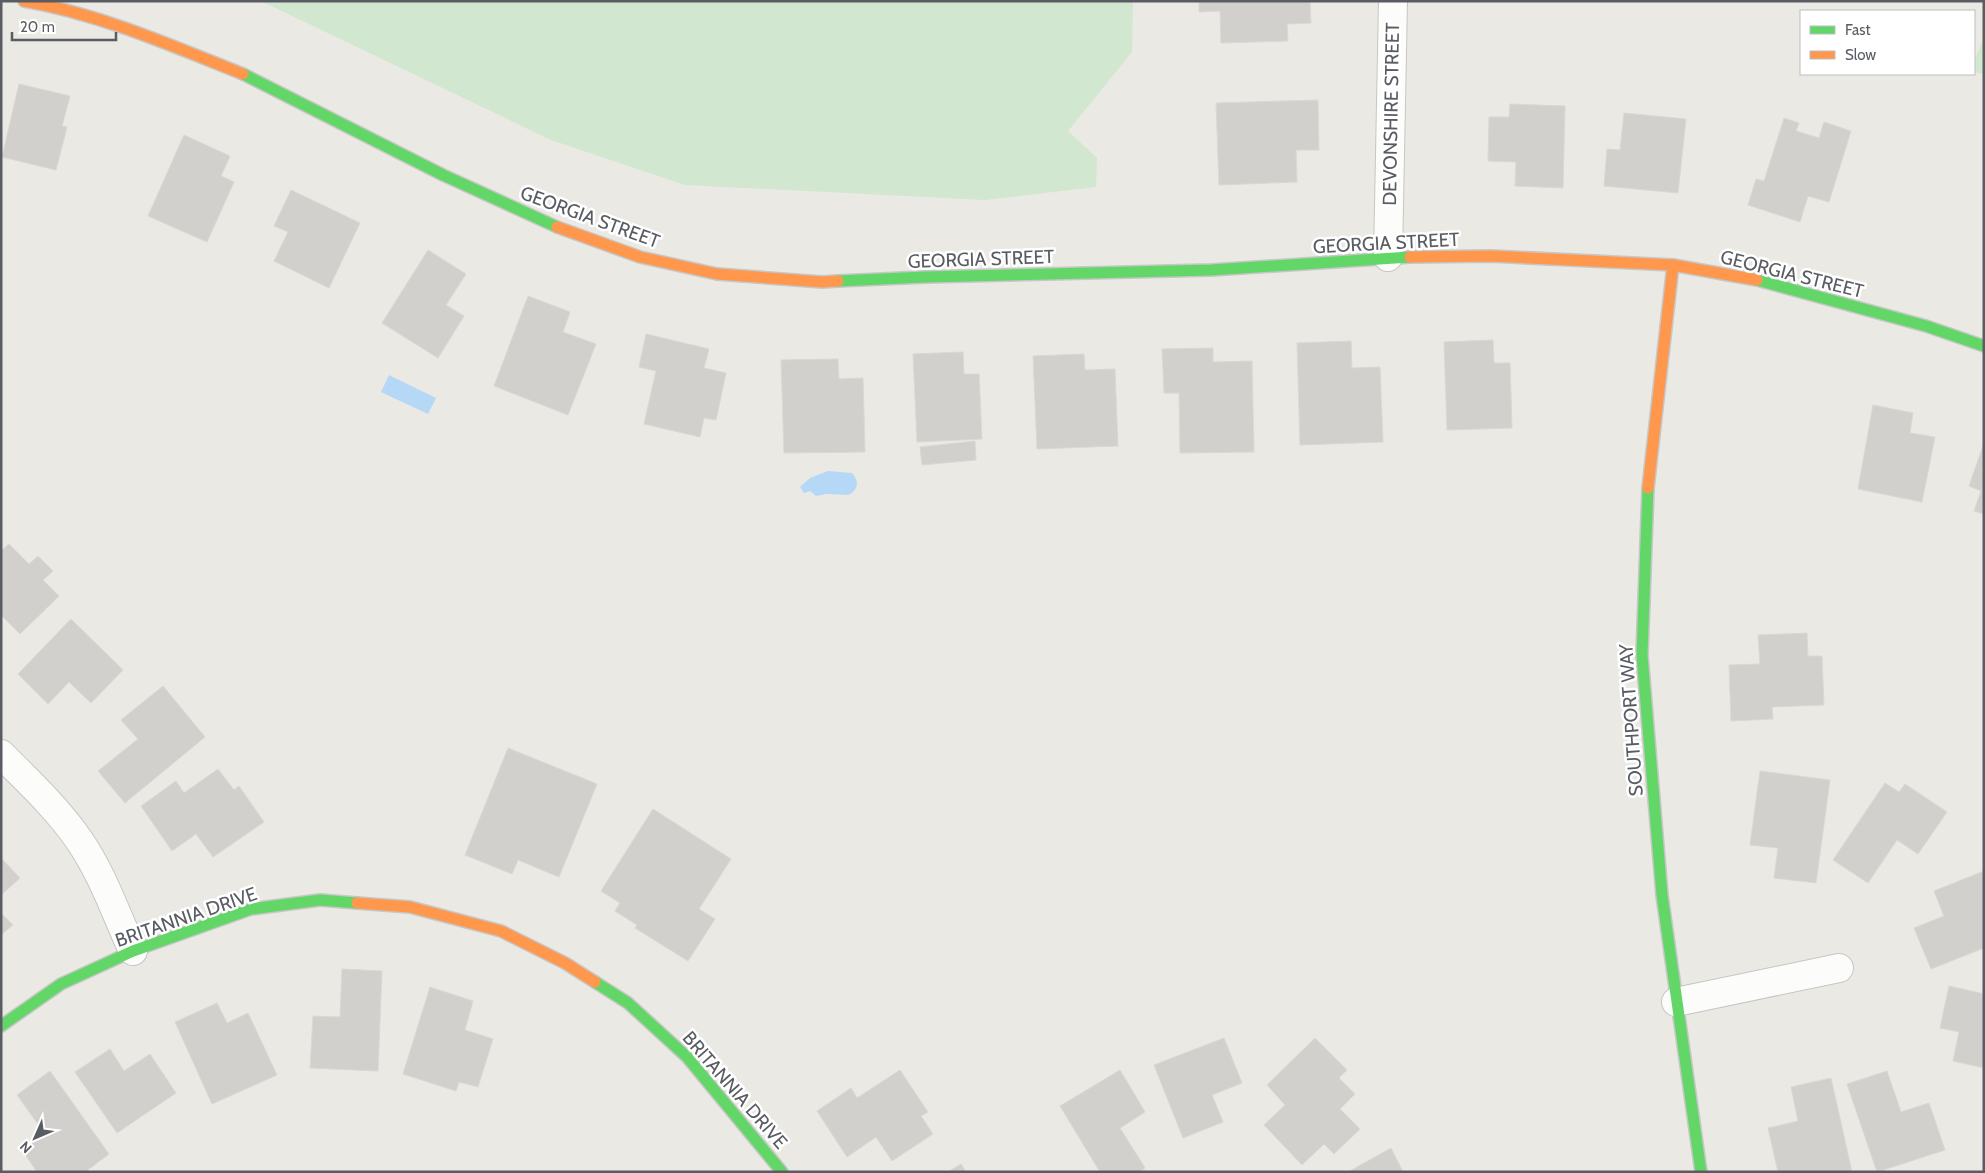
<svg xmlns="http://www.w3.org/2000/svg" width="1985" height="1173" font-family="Cabin,sans-serif">
	<style>
		.green { fill: #d1e7cf }
		.water { fill: #b6d8f7 }
		.building { fill: #d1d0cd; stroke: #dad8d3 }
		.lines { fill: none; stroke-linecap: round; stroke-linejoin: round }
		.street-casing { stroke: #c6c6c5; stroke-width: 30 }
		.fast-casing { stroke: #c6c7c6; stroke-width: 14 }
		.slow-casing { stroke: #c6c7c6; stroke-width: 14 }
		.street { stroke: #fcfcfb; stroke-width: 28 }
		.fast { stroke: #63d668; stroke-width: 11 }
		.slow { stroke: #ff974d; stroke-width: 11 }
		.labels { text-anchor: middle; dominant-baseline: central; stroke-width: 5; stroke-linejoin: round; paint-order: stroke }
		.street-label { font-size: 19px; fill: #595d63; stroke: #fff }
	</style>
	<rect width="100%" height="100%" fill="#eae9e4"/>
	<!-- green -->
	<g class="green">
		<path d="M261,1h872l-1,51 -64,79 29,27 -1,29 -111,13 -300,-15 -134,-45z"/>
		<path d="M1984,37v37l-10,-2v-10z"/>
	</g>
	<!-- water -->
	<g class="water">
		<path d="M389,375l47,23 -8,16 -47,-22z"/>
		<path d="M828,471l24,2c8,8 6,18 -4,22l-22,-1 -10,2 -6,-5 -6,2 -4,-6 10,-9z"/>
	</g>
	<!-- building -->
	<g class="building">
		<path d="M1199,1h111l1,22 -24,1 1,17 -67,2 -1,-32 -21,1z"/>
		<path d="M19,84l51,12 -8,30 5,1 -11,43 -54,-13z"/>
		<path d="M1318,100l1,50h-23l1,32 -78,3 -3,-82z"/>
		<path d="M1510,104l55,2 -2,82 -48,-2 1,-24 -28,-1 1,-44h20z"/>
		<path d="M1624,113l62,6 -8,74 -74,-7 3,-37 13,1z"/>
		<path d="M1784,118l15,5 -3,8 23,7 5,-16 27,9 -22,71 -21,-6 -8,26 -52,-17 8,-26 8,2z"/>
		<path d="M184,135l46,21 -9,20 13,6 -27,60 -59,-26z"/>
		<path d="M291,190l69,33 -31,65 -55,-27 14,-29 -14,-6z"/>
		<path d="M428,250l38,24 -20,31 18,11 -26,42 -56,-35z"/>
		<path d="M528,296l42,16 -7,20 33,12 -28,71 -74,-29z"/>
		<path d="M646,334l63,15 -5,19 22,5 -10,47 -12,-2 -4,19 -56,-13 12,-53 -17,-4z"/>
		<path d="M1493,340l1,23h16l2,65 -65,2 -3,-88z"/>
		<path d="M1351,341l1,27 28,-1 3,75 -83,3 -3,-102z"/>
		<path d="M1213,348v14l39,-1 2,91 -74,1 -1,-60h-15l-2,-44z"/>
		<path d="M963,352l1,22h15l3,65 -65,3 -4,-88z"/>
		<path d="M1084,354l1,16 30,-1 3,77 -81,3 -4,-93z"/>
		<path d="M838,359l1,20 24,-1 2,74 -81,1 -3,-93z"/>
		<path d="M1873,405l40,8 -3,20 25,4 -13,65 -64,-13z"/>
		<path d="M975,441l1,19 -54,5 -2,-18z"/>
		<path d="M1984,443v71l-10,-3 7,-20 -12,-5z"/>
		<path d="M9,544l20,20 9,-8 15,15 -10,9 16,16 -39,38 -19,-19v-64z"/>
		<path d="M71,619l52,51 -32,33 -22,-21 -21,22 -30,-30z"/>
		<path d="M1807,633l1,23h14l2,49 -52,2 1,12 -42,2 -2,-56 31,-1 -2,-29z"/>
		<path d="M163,686l42,51 -80,66 -27,-32 40,-32 -17,-19z"/>
		<path d="M508,748l89,36 -38,93 -41,-17 -6,14 -47,-19z"/>
		<path d="M218,769l16,21 5,-4 25,36 -51,35 -17,-23 -24,17 -31,-45 35,-25 8,12z"/>
		<path d="M1760,771l70,9 -14,103 -42,-5 4,-30 -28,-3z"/>
		<path d="M1885,783l14,9 6,-8 42,28 -29,42 -21,-14 -29,43 -35,-23z"/>
		<path d="M653,809l78,50 -32,50 16,10 -27,42 -53,-33 2,-3 -22,-14 5,-8 -19,-12z"/>
		<path d="M1,858l19,20 -19,17z"/>
		<path d="M1984,871v77l-53,21 -17,-41 30,-12 -10,-25z"/>
		<path d="M1,913l12,12 -12,10z"/>
		<path d="M342,969l40,2 -4,100 -68,-3 3,-52 27,1z"/>
		<path d="M1949,986l35,8v74l-31,-7 6,-29 -19,-4z"/>
		<path d="M430,987l43,14 -8,29 28,9 -15,48 -19,-5 -3,9 -53,-17z"/>
		<path d="M217,1003l10,20 21,-10 29,62 -65,29 -37,-82z"/>
		<path d="M1224,1038l18,45 -30,12 11,27 -40,16 -29,-73z"/>
		<path d="M1315,1038l32,32 -8,8 16,16 -15,15 20,20 -26,25 -10,-10 -22,21 -38,-40 21,-20 -18,-20z"/>
		<path d="M110,1049l14,22 26,-17 26,39 -59,40 -42,-61z"/>
		<path d="M900,1070l28,42 -7,4 12,18 -41,27 -16,-24 -29,20 -30,-46 34,-23 6,10z"/>
		<path d="M1120,1070l25,42 -25,16 25,40 -6,4h-39l-40,-66z"/>
		<path d="M50,1071l59,83 -24,18h-48l-15,-22 23,-16 -28,-39z"/>
		<path d="M1887,1071l14,41 28,-9 16,47 -68,22 -30,-88z"/>
		<path d="M1831,1078l21,94h-74l-10,-44 30,-7 -7,-34z"/>
		<path d="M1391,1148l12,24h-55z"/>
		<path d="M961,1164l5,8h-18z"/>
	</g>
	<g class="lines">
		<defs>
			<g id="street">
				<path d="M1388,257l5,-256"/>
				<path d="M1,754c27,27 56,54 78,86 23,33 37,74 54,111"/>
				<path d="M1676,1002l163,-34"/>
			</g>
			<g id="fast">
				<path d="M243,74l200,101 114,52"/>
				<path d="M1757,280l169,46 58,20"/>
				<path d="M838,281l87,-4 286,-7 199,-13"/>
				<path d="M1648,488l-6,167 20,240 39,277"/>
				<path d="M595,982l33,21 59,54 95,115"/>
				<path d="M1,1026l60,-42 72,-33 118,-42 69,-9 37,3"/>
			</g>
			<g id="slow">
				<path d="M24,1c76,13 148,45 219,73"/>
				<path d="M557,227l83,30 77,17 105,8 16,-1"/>
				<path d="M1410,257l81,-1 182,9 84,15"/>
				<path d="M1648,488l25,-223"/>
				<path d="M357,903l53,4 91,24 64,32 30,19"/>
			</g>
		</defs>
		<!-- street casing -->
		<use href="#street" class="street-casing"/>
		<!-- fast casing -->
		<use href="#fast" class="fast-casing"/>
		<!-- slow casing -->
		<use href="#slow" class="slow-casing"/>
		<!-- street -->
		<use href="#street" class="street"/>
		<!-- fast -->
		<use href="#fast" class="fast"/>
		<!-- slow -->
		<use href="#slow" class="slow"/>
	</g>
	<g class="labels">
		<!-- street labels -->
		<g class="street-label">
			<text transform="translate(1391 114) rotate(-89)">DEVONSHIRE STREET</text>
			<text transform="translate(590 217) rotate(20)">GEORGIA STREET</text>
			<text transform="translate(1386 243) rotate(-3)">GEORGIA STREET</text>
			<text transform="translate(981 259) rotate(-2)">GEORGIA STREET</text>
			<text transform="translate(1792 274) rotate(14)">GEORGIA STREET</text>
			<text transform="translate(1631 720) rotate(-94)">SOUTHPORT WAY</text>
			<text transform="translate(186 917) rotate(-19)">BRITANNIA DRIVE</text>
			<text transform="translate(735 1090) rotate(49)">BRITANNIA DRIVE</text>
		</g>
	</g>
	<!-- border -->
	<rect width="1985" height="1173" fill="none" stroke="#595d63" stroke-width="5"/>
	<!-- legend -->
	<rect x="1800" y="10" width="175" height="65" fill="#ffffff" stroke="#bdbec1"/>
	<rect x="1810" y="26" width="25" height="8" fill="#63d668" stroke="#bdbec1"/>
	<text x="1845" y="35" font-size="15" fill="#595d63">Fast</text>
	<rect x="1810" y="51" width="25" height="8" fill="#ff974d" stroke="#bdbec1"/>
	<text x="1845" y="60" font-size="15" fill="#595d63">Slow</text>
	<!-- north arrow -->
	<g transform="translate(35 1138) rotate(225)" stroke="#ffffff" stroke-width="4" paint-order="stroke">
	<path d="M0-4L9 19L0 12L-9 19Z" fill="#595d63"/>
	<text y="-8" font-size="14" font-weight="bold" text-anchor="middle" fill="#595d63">N</text>
	</g>
	<!-- scale -->
	<path d="M12 32v8h104v-8" fill="none" stroke="#595d63" stroke-width="2.5"/>
	<text x="20" y="32" font-size="15" fill="#595d63" stroke="#ffffff" stroke-width="4" paint-order="stroke">20 m</text>
</svg>
